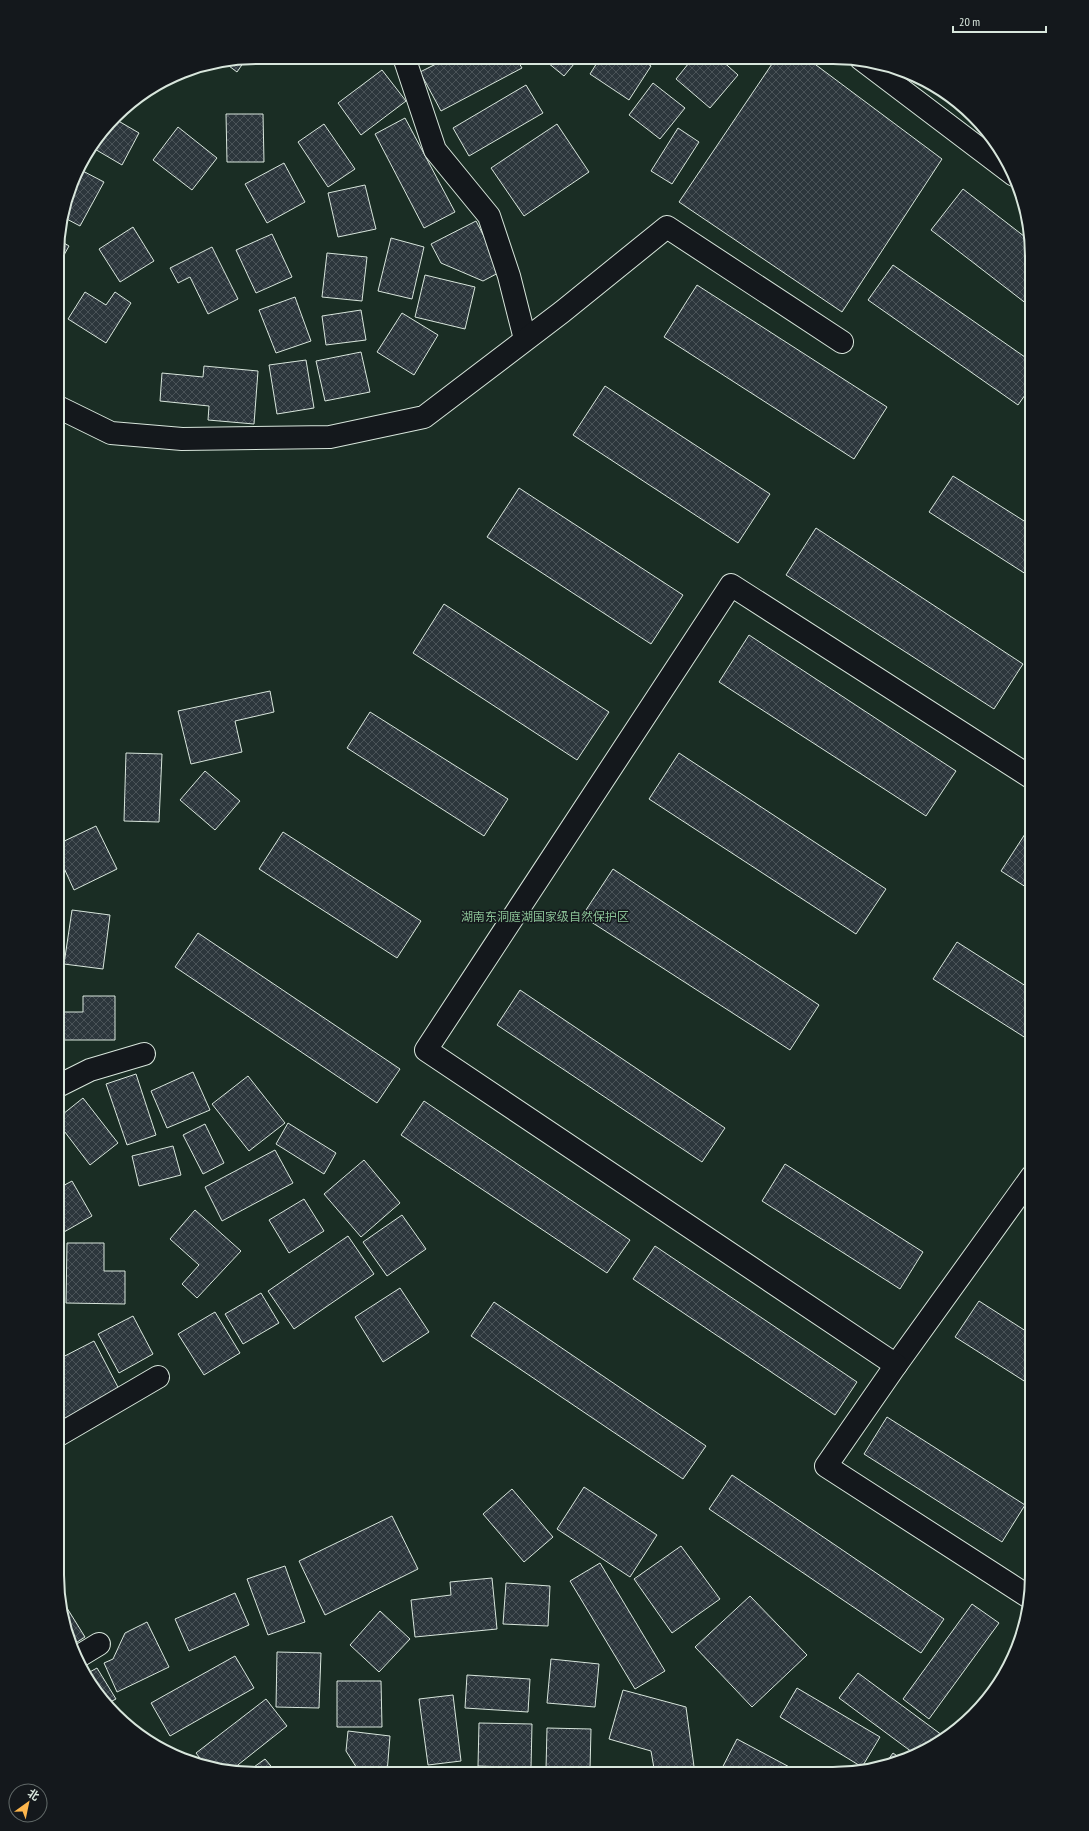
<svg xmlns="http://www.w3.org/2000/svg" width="1089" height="1831" font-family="'PT Sans Narrow','Noto Sans SC',sans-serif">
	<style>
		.park { fill: #1a2d24; stroke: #939e99 }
		.building { fill: url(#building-cross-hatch); stroke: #d8e6dc }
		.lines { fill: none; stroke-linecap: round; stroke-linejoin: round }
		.minor-casing { stroke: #d8e6dc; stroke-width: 24 }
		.minor { stroke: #14181c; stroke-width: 22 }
		.labels { text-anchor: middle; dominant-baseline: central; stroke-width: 3; stroke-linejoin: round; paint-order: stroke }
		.park-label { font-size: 12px; fill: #8ac095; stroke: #14181c }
		.rim { fill: none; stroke: #d8e6dc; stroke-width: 2 }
	</style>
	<defs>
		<pattern id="building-cross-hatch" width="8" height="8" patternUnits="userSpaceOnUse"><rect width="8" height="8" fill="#2c363c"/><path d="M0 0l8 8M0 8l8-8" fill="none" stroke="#4a5358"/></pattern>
	</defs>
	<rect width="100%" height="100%" fill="#14181c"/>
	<!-- park -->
	<path class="park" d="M256,57l603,2 50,13 45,26 37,37 26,45 15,76v1332l-15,63 -26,45 -37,37 -45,26 -76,15 -603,-2 -50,-13 -45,-26 -37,-37 -26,-45 -15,-76 2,-1345 19,-62 47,-61 55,-35z"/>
	<!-- building -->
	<g class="building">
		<path d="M448,58h68l6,10 -81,43 -21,-39z"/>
		<path d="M542,58h37l-15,18z"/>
		<path d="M600,58h39l12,8 -22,34 -39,-26z"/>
		<path d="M693,58h26l19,17 -28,33 -34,-29z"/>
		<path d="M776,58l32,1 134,100 -100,153 -163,-110z"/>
		<path d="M246,59l-9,13 -12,-9z"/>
		<path d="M382,70l24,31 -45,34 -23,-32z"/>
		<path d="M653,83l32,25 -25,31 -31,-24z"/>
		<path d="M526,85l17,28 -74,43 -16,-28z"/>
		<path d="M226,114h37l1,48h-37z"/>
		<path d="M405,118l50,94 -31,16 -49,-94z"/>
		<path d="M115,119l24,14 -17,32 -29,-17z"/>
		<path d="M324,124l31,45 -27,18 -30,-45z"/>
		<path d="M557,124l32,48 -65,44 -33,-48z"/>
		<path d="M178,127l39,31 -25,32 -39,-30z"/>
		<path d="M678,128l21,14 -27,42 -21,-13z"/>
		<path d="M284,163l21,39 -38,21 -22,-39z"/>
		<path d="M77,168l27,14 -24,44 -17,-9z"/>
		<path d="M365,185l11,44 -38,8 -10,-44z"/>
		<path d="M963,189l66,51 3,16v52l-101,-78z"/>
		<path d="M476,221l26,50 -19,10 -42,-18 -10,-19z"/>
		<path d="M133,227l21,34 -34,21 -21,-33z"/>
		<path d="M272,234l20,43 -36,16 -20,-43z"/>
		<path d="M391,238l33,9 -12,52 -34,-8z"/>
		<path d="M59,240l10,6 -10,18z"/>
		<path d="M212,247l26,52 -30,15 -18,-37 -12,6 -8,-15z"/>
		<path d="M327,253l40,4 -5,44 -40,-4z"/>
		<path d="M893,265l139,97v23l-14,20 -150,-105z"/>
		<path d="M425,275l50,12 -10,42 -50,-12z"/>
		<path d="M697,285l190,122 -33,52 -190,-122z"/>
		<path d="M85,292l21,13 9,-13 16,11 -25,40 -38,-24z"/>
		<path d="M295,297l16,44 -35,12 -17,-43z"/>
		<path d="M361,310l5,30 -40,5 -4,-29z"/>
		<path d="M402,313l36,22 -24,40 -37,-23z"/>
		<path d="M361,352l9,40 -45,9 -9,-40z"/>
		<path d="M306,360l8,48 -37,6 -8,-49z"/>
		<path d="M204,366l54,5 -4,53 -46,-4 1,-14 -49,-5 2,-28 41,4z"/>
		<path d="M605,386l165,108 -32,49 -165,-108z"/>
		<path d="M953,476l79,50v52l-103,-66z"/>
		<path d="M519,488l164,107 -32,49 -164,-107z"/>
		<path d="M816,528l207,136 -29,45 -208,-134z"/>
		<path d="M444,604l165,108 -32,48 -164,-107z"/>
		<path d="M749,635l207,136 -30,45 -207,-134z"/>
		<path d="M270,691l4,21 -39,9 7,31 -51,12 -13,-53z"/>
		<path d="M370,712l138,87 -24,37 -137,-88z"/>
		<path d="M126,753l36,1 -3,68 -35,-1z"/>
		<path d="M679,753l207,136 -30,45 -207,-135z"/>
		<path d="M205,771l35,30 -25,29 -35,-30z"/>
		<path d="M96,826l21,43 -43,21 -16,-35v-11z"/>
		<path d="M283,832l138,89 -24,37 -138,-89z"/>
		<path d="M1025,834l7,5v52l-31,-20z"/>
		<path d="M613,869l206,136 -29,45 -208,-134z"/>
		<path d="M72,910l38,5 -7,54 -39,-5z"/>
		<path d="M198,933l202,136 -23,34 -202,-136z"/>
		<path d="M957,942l75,48v52l-99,-63z"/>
		<path d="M520,990l205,138 -23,34 -205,-137z"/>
		<path d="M83,996h32v44h-57v-28h25z"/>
		<path d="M58,1056l6,12 -6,3z"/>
		<path d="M193,1072l17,38 -43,18 -16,-37z"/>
		<path d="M136,1074l20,61 -29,10 -21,-61z"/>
		<path d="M248,1076l37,47 -36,28 -37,-47z"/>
		<path d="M83,1098l35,45 -28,22 -32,-42v-5z"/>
		<path d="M424,1101l206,139 -23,33 -206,-138z"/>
		<path d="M288,1123l48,30 -12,21 -48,-30z"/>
		<path d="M205,1124l19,39 -21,11 -20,-39z"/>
		<path d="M173,1146l8,29 -42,11 -7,-30z"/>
		<path d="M275,1150l18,33 -71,38 -17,-34z"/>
		<path d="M364,1160l36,43 -39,34 -37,-43z"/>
		<path d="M785,1164l138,88 -23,37 -138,-88z"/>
		<path d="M72,1181l20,35 -35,20v-47z"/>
		<path d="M304,1199l20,32 -35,22 -20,-33z"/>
		<path d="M195,1210l46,41 -44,47 -15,-14 17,-19 -29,-26z"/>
		<path d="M402,1215l24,34 -39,27 -24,-34z"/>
		<path d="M348,1236l26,38 -80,55 -26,-38z"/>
		<path d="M67,1243h37v28h21v33l-59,-1z"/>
		<path d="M655,1246l202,136 -22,33 -202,-136z"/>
		<path d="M400,1288l29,44 -46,30 -28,-45z"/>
		<path d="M261,1293l18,30 -36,21 -18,-30z"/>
		<path d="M979,1301l53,34v51l-77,-49z"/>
		<path d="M494,1302l212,144 -23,33 -212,-143z"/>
		<path d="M215,1312l25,41 -36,22 -26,-41z"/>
		<path d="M133,1316l20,38 -34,19 -21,-39z"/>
		<path d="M94,1341l26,50 -63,33v-64z"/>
		<path d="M887,1417l138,88 -23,37 -138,-88z"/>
		<path d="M732,1475l212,144 -23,34 -212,-144z"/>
		<path d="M584,1487l73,48 -27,42 -73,-48z"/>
		<path d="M512,1489l41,48 -29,25 -41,-48z"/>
		<path d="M392,1516l26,53 -93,46 -26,-54z"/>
		<path d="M681,1546l39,53 -48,34 -38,-54z"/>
		<path d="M600,1563l65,108 -30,18 -65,-108z"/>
		<path d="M285,1566l20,56 -37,13 -21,-56z"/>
		<path d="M492,1578l5,51 -82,8 -4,-37 40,-5 -1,-13z"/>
		<path d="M506,1583l44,3 -2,40 -45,-2z"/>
		<path d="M235,1593l14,32 -60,26 -14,-32z"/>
		<path d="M750,1596l57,59 -55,52 -57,-60z"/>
		<path d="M62,1600l23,37 -14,9z"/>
		<path d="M972,1604l27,19 -70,96 -26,-20z"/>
		<path d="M380,1611l30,28 -31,33 -29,-27z"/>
		<path d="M147,1622l22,45 -52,25 -13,-29 9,-4 12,-26z"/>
		<path d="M277,1652l44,1 -2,55 -43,-1z"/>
		<path d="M235,1656l19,32 -84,48 -19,-33z"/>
		<path d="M551,1659l48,5 -4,43 -48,-4z"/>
		<path d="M97,1668l19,31 -10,5 -8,-8 -12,-22z"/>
		<path d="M858,1673l88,65 -30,17 -77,-57z"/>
		<path d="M467,1675l63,4 -2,33 -63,-4z"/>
		<path d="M337,1681h44l1,46h-45z"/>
		<path d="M797,1688l83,49 -18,30 -82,-50z"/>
		<path d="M623,1690l63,17 9,67h-40l-4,-23 -42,-12z"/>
		<path d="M453,1695l8,66 -33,4 -9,-66z"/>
		<path d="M266,1699l21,27 -58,46 -23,-6 -10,-13z"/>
		<path d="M126,1716l10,17 -15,-14z"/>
		<path d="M479,1723l53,1 -1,44 -53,-2z"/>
		<path d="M547,1728l44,1 -1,41 -44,-1z"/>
		<path d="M348,1731l42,5 -3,37h-27l-14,-22z"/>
		<path d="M737,1739l58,31 -2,4h-74z"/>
		<path d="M893,1753l10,7 -18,4z"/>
		<path d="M265,1759l11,13h-29z"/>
	</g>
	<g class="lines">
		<defs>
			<g id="minor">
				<path d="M404,57l31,93 54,66 20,60 16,63"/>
				<path d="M861,59l153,116"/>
				<path d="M58,407l53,26 71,6 148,-2 94,-20 138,-105 105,-85 175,115"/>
				<path d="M58,1086l32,-16 54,-16"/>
				<path d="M896,1365l136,-189"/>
				<path d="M57,1436l101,-59"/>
				<path d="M1029,1597l-203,-131 70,-101 -470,-315 305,-465 301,193"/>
				<path d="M76,1658l23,-14"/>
			</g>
		</defs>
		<!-- minor casing -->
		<use href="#minor" class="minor-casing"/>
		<!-- minor -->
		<use href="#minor" class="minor"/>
	</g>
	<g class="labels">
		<!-- park labels -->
		<g class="park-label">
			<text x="545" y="916">湖南东洞庭湖国家级自然保护区</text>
		</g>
	</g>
	<!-- crop -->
	<path d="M0 0H1089V1831H0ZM256 64H833A192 192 0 0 1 1025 256V1575A192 192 0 0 1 833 1767H256A192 192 0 0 1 64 1575V256A192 192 0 0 1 256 64Z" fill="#14181c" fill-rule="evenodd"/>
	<path class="rim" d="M256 64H833A192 192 0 0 1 1025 256V1575A192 192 0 0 1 833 1767H256A192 192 0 0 1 64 1575V256A192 192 0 0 1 256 64Z"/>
	<!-- north arrow -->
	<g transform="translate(28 1803) rotate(33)"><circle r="19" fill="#14181c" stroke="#626a69"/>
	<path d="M0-3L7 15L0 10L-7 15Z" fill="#ffb74d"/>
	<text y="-6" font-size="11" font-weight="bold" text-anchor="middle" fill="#d8e6dc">北</text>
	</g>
	<!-- scale -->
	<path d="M953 26v6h93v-6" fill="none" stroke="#d8e6dc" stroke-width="2"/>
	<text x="959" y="26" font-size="12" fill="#d8e6dc" stroke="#14181c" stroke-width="3" paint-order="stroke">20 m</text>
</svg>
